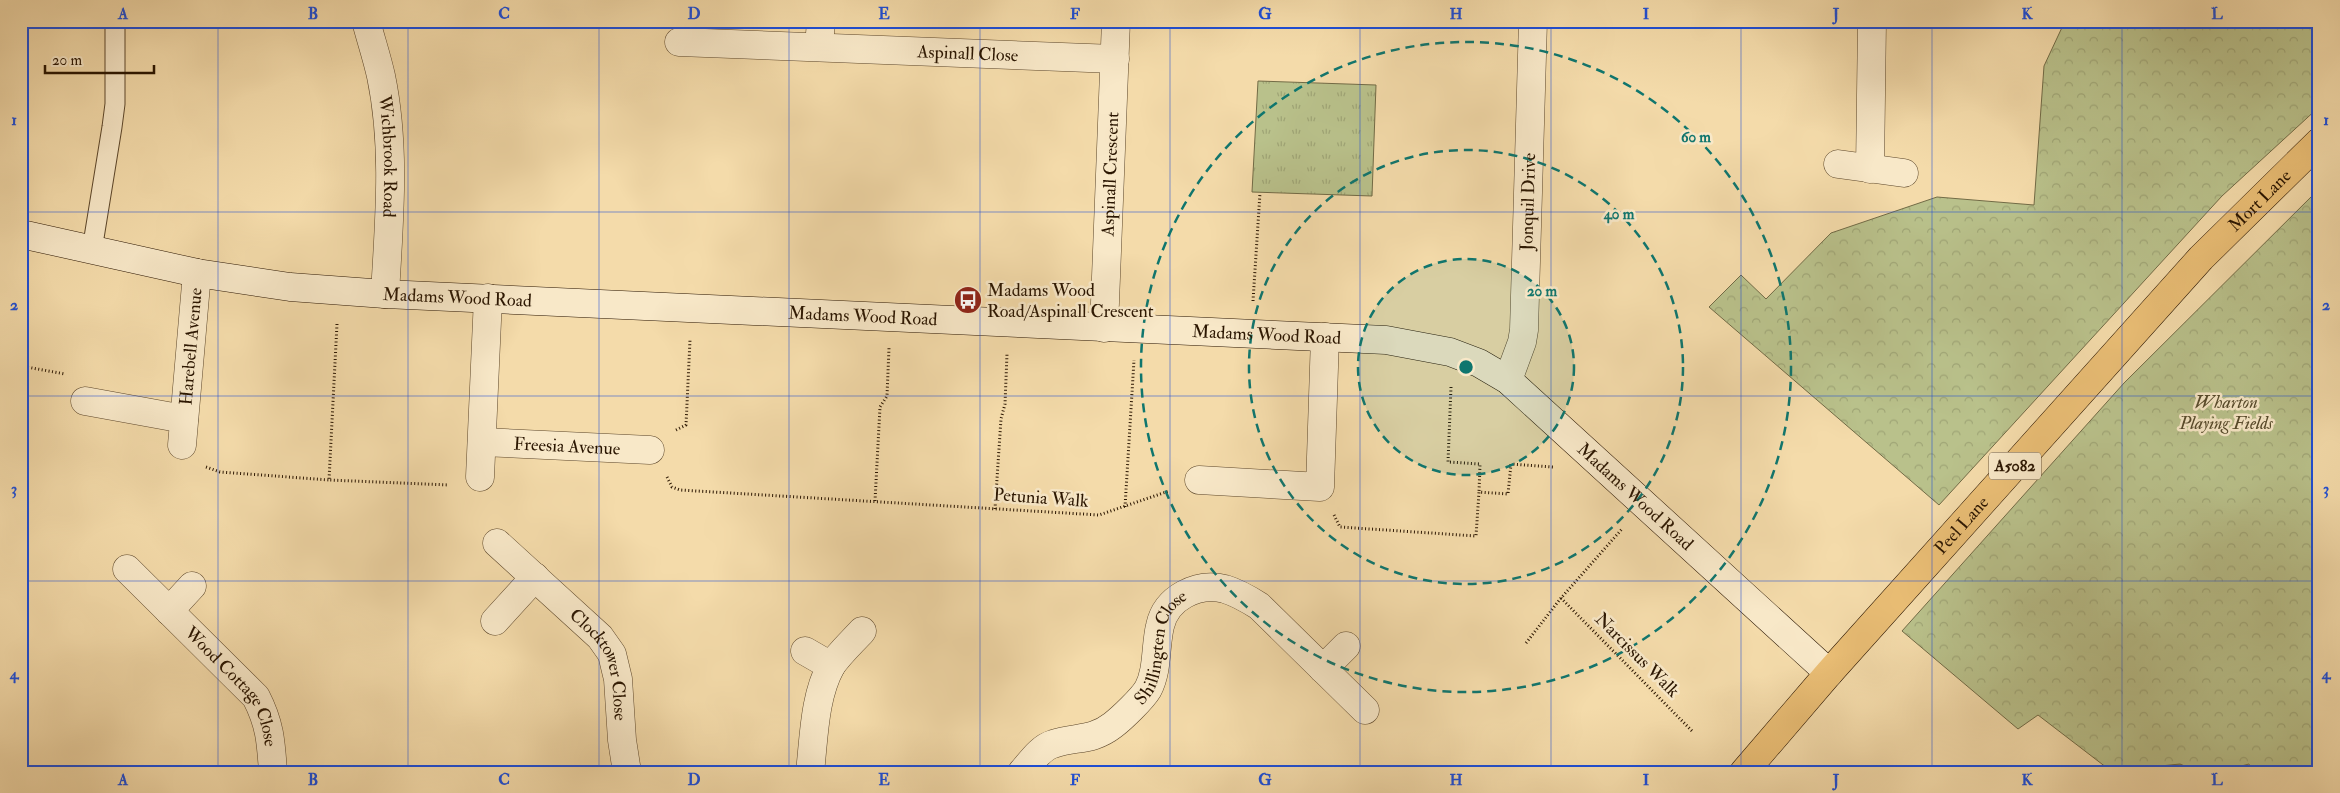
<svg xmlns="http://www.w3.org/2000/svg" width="2340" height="793" font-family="'IM FELL Double Pica',serif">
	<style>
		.grass { fill: url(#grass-tufts); stroke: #726b46 }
		.forest { fill: url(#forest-crowns); stroke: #726b46 }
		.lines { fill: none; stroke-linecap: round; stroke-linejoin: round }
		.lane-casing { stroke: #5c462a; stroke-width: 21 }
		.street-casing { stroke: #5c462a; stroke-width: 29 }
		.secondary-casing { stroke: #2a1500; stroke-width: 29 }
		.primary-casing { stroke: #2a1500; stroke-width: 29 }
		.path { stroke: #2a1500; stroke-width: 3; stroke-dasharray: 1 2.5; stroke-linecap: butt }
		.lane { stroke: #f8e8c8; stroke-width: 19 }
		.street { stroke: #f8e8c8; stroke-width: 28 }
		.secondary { stroke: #f8e8c8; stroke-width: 28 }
		.primary { stroke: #eabe75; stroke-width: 28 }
		.grid { fill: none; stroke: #1d4ed8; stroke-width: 1; stroke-opacity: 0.55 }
		.ring { fill: none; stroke: #0f766e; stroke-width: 2.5; stroke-dasharray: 9 6 }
		.labels { text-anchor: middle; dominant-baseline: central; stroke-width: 5; stroke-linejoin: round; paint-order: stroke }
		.shield { fill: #f8e8c8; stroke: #68543c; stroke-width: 1 }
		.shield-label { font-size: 16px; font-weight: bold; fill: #2a1500 }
		.street-label { font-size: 18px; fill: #2a1500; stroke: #f8e8c8 }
		.poi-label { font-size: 18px; fill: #2a1500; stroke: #f8e8c8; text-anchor: start }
		.park-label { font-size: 18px; font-style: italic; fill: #55492a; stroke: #f8e8c8 }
		.centre { fill: #0f766e; stroke: #f8e8c8; stroke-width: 2.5 }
		.ring-label { font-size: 15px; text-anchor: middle; font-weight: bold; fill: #0f766e; stroke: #f8e8c8; stroke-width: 5; stroke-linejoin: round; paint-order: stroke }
		.neatline { fill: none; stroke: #1d4ed8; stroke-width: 2 }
		.grid-label { font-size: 16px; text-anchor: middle; font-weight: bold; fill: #1d4ed8 }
	</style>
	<defs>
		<pattern id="grass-tufts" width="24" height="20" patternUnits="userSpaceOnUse" patternTransform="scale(1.25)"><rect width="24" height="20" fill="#b9c18b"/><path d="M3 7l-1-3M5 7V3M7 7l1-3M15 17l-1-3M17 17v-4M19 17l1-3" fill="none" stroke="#9fa576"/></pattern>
		<pattern id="forest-crowns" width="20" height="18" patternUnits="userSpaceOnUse" patternTransform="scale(1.25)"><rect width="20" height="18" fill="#b9c18b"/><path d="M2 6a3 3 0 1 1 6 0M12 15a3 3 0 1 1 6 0" fill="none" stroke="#9fa576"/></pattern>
	</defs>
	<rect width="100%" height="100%" fill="#f4dbaa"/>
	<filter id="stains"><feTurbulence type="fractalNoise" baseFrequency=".004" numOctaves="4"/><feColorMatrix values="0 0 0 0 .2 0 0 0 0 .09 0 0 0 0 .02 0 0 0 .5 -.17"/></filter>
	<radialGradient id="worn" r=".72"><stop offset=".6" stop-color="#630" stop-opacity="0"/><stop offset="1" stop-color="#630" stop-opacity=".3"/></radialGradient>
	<!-- grass -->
	<g class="grass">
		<path d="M1258,81l118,4 -4,111 -120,-4z"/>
		<path d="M2180,764l19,8 -88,-1z"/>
	</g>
	<!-- forest -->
	<g class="forest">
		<path d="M2065,21h254v86l-97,89 -283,309 -230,-198 32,-32 25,24 65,-66 106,-36 97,8 10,-139z"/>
		<path d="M2319,189v583h-67l-3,-8 -31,8h-19l-19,-8 -69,7 -73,-56 -20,14 -116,-98 222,-248z"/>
	</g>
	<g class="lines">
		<defs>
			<path id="lane" d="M92,250l20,-123 3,-23v-83"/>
			<g id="street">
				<path id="s1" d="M366,21c5,19 11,37 15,55 15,72 8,146 4,218"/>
				<path id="s2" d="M679,42l436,17"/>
				<path d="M819,47l2,-26"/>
				<path d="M1838,164l66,9"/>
				<path d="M1870,169l2,-148"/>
				<path id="s3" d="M1104,328l12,-307"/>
				<path id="s4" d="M1508,380l14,-38 2,-12 9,-309"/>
				<path d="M85,401l99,18"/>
				<path id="s5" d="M482,442l168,8"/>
				<path id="s6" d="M182,445l15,-172"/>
				<path d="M480,477l8,-179"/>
				<path d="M1199,480l121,7 5,-150"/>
				<path id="s7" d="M497,543l103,94 12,17 6,25 4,61 5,32"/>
				<path id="s8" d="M127,569l129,128c14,27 15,45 17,75"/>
				<path d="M169,611l23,-25"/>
				<path d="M495,621l40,-44"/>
				<path d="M805,651l26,15"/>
				<path d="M1323,669l23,-23"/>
				<path d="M810,772c4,-34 4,-75 21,-106 8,-12 21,-24 31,-35"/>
				<path id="s9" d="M1022,772c9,-10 18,-24 31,-28 23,-8 38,-2 60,-19 9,-7 29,-26 35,-36 10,-19 7,-42 12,-63 6,-28 37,-44 65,-37 13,4 23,10 34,17l106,104"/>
			</g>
			<g id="secondary">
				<path id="s10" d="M21,234l176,39 93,14 95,7 1001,46 64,12 29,11 29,17 321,293"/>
			</g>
			<g id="primary">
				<path id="s11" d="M1744,772l85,-99 372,-415 118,-116"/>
			</g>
		</defs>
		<!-- lane casing -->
		<use href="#lane" class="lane-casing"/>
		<!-- street casing -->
		<use href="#street" class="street-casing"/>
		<!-- secondary casing -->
		<use href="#secondary" class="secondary-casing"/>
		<!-- primary casing -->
		<use href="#primary" class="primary-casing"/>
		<!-- path -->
		<g class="path">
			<path d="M1253,301l7,-108"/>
			<path d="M337,324l-8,156 120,5"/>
			<path d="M21,366l44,8"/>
			<path d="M1451,387l-3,75 32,2 -1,28"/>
			<path d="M676,430l10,-5 4,-85"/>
			<path d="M206,467l14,5 109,8"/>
			<path d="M667,477l5,10 8,3 419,25 70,-24"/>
			<path d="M875,501l5,-94 7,-11 2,-48"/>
			<path d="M1125,507l9,-147"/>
			<path d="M995,509l6,-90 4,-15 2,-50"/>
			<path d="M1334,515l6,12 136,9 3,-44 29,2 3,-30 42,3"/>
			<path d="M1561,598l132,134"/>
			<path d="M1526,643l35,-45 61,-69"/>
		</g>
		<!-- lane -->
		<use href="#lane" class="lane"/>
		<!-- street -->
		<use href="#street" class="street"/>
		<!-- secondary -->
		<use href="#secondary" class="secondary"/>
		<!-- primary -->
		<use href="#primary" class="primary"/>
	</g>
	<!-- grid -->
	<path class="grid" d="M218,21v751M408,21v751M599,21v751M789,21v751M980,21v751M1170,21v751M1360,21v751M1551,21v751M1741,21v751M1932,21v751M2122,21v751M21,212h2298M21,396h2298M21,581h2298"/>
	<!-- distance rings -->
	<circle cx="1466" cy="367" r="108" fill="#0f766e" fill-opacity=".12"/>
	<g class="ring">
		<circle cx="1466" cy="367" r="108"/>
		<circle cx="1466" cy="367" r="217"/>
		<circle cx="1466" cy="367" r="325"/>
	</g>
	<!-- icons -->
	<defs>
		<symbol id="bus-disc" viewBox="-11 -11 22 22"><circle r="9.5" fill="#8f2418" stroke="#f8e8c8"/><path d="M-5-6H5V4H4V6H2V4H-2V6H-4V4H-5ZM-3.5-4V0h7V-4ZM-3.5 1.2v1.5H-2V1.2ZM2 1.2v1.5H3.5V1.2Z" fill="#fff"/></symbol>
	</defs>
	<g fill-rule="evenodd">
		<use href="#bus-disc" x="952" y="284" width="32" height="32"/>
	</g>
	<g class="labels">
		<!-- shield labels -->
		<rect class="shield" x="1989" y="452.5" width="52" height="27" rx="4"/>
		<g class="shield-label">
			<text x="2015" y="466">A5082</text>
		</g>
		<!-- street labels -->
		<g class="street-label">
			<text stroke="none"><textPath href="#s2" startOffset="289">Aspinall Close</textPath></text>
			<text stroke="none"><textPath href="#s1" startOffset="138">Wichbrook Road</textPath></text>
			<text stroke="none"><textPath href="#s3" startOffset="154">Aspinall Crescent</textPath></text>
			<text stroke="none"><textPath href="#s11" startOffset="770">Mort Lane</textPath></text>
			<text stroke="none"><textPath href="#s4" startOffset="181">Jonquil Drive</textPath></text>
			<text stroke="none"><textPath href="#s10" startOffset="442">Madams Wood Road</textPath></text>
			<text stroke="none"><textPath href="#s10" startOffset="848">Madams Wood Road</textPath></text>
			<text stroke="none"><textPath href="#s10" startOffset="1252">Madams Wood Road</textPath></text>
			<text stroke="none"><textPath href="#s6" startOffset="99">Harebell Avenue</textPath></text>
			<text stroke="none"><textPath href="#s5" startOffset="85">Freesia Avenue</textPath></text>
			<text stroke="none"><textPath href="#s10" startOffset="1674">Madams Wood Road</textPath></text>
			<text transform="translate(1041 498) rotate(4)">Petunia Walk</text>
			<text stroke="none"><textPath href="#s11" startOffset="329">Peel Lane</textPath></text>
			<text stroke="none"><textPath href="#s9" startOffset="201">Shillingten Close</textPath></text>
			<text transform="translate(1637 655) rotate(45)">Narcissus Walk</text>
			<text stroke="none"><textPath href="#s7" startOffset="165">Clocktower Close</textPath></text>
			<text stroke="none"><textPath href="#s8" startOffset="160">Wood Cottage Close</textPath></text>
		</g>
		<!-- poi labels -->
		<g class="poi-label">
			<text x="987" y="290">Madams Wood<tspan x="987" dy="21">Road/Aspinall Crescent</tspan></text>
		</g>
		<!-- park labels -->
		<g class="park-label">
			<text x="2226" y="402">Wharton<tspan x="2226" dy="21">Playing Fields</tspan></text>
		</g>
	</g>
	<circle cx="1466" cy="367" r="8" class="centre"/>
	<g class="ring-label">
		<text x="1696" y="142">60 m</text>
		<text x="1619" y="219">40 m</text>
		<text x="1542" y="296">20 m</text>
	</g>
	<!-- margin -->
	<rect width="2340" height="793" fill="none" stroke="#f4dbaa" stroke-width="55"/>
	<!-- scale -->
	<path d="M45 65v8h109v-8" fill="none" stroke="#2a1500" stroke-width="2.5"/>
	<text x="52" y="65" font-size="15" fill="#2a1500" stroke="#f8e8c8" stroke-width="4" paint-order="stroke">20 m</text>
	<rect x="28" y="28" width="2284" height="738" class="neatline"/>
	<g class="grid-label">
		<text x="123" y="19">A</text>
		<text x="313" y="19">B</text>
		<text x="504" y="19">C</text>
		<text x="694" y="19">D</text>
		<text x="884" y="19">E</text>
		<text x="1075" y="19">F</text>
		<text x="1265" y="19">G</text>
		<text x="1456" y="19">H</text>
		<text x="1646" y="19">I</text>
		<text x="1836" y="19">J</text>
		<text x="2027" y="19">K</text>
		<text x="2217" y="19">L</text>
		<text x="14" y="125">1</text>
		<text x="2326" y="125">1</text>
		<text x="14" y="310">2</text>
		<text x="2326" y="310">2</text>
		<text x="14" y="494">3</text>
		<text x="2326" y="494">3</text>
		<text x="14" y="679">4</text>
		<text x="2326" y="679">4</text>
		<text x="123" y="785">A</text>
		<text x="313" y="785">B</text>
		<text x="504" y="785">C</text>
		<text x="694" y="785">D</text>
		<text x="884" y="785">E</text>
		<text x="1075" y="785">F</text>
		<text x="1265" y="785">G</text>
		<text x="1456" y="785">H</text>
		<text x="1646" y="785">I</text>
		<text x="1836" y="785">J</text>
		<text x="2027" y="785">K</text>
		<text x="2217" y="785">L</text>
	</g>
	<rect width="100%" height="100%" filter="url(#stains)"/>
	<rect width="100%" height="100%" fill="url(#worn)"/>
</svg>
